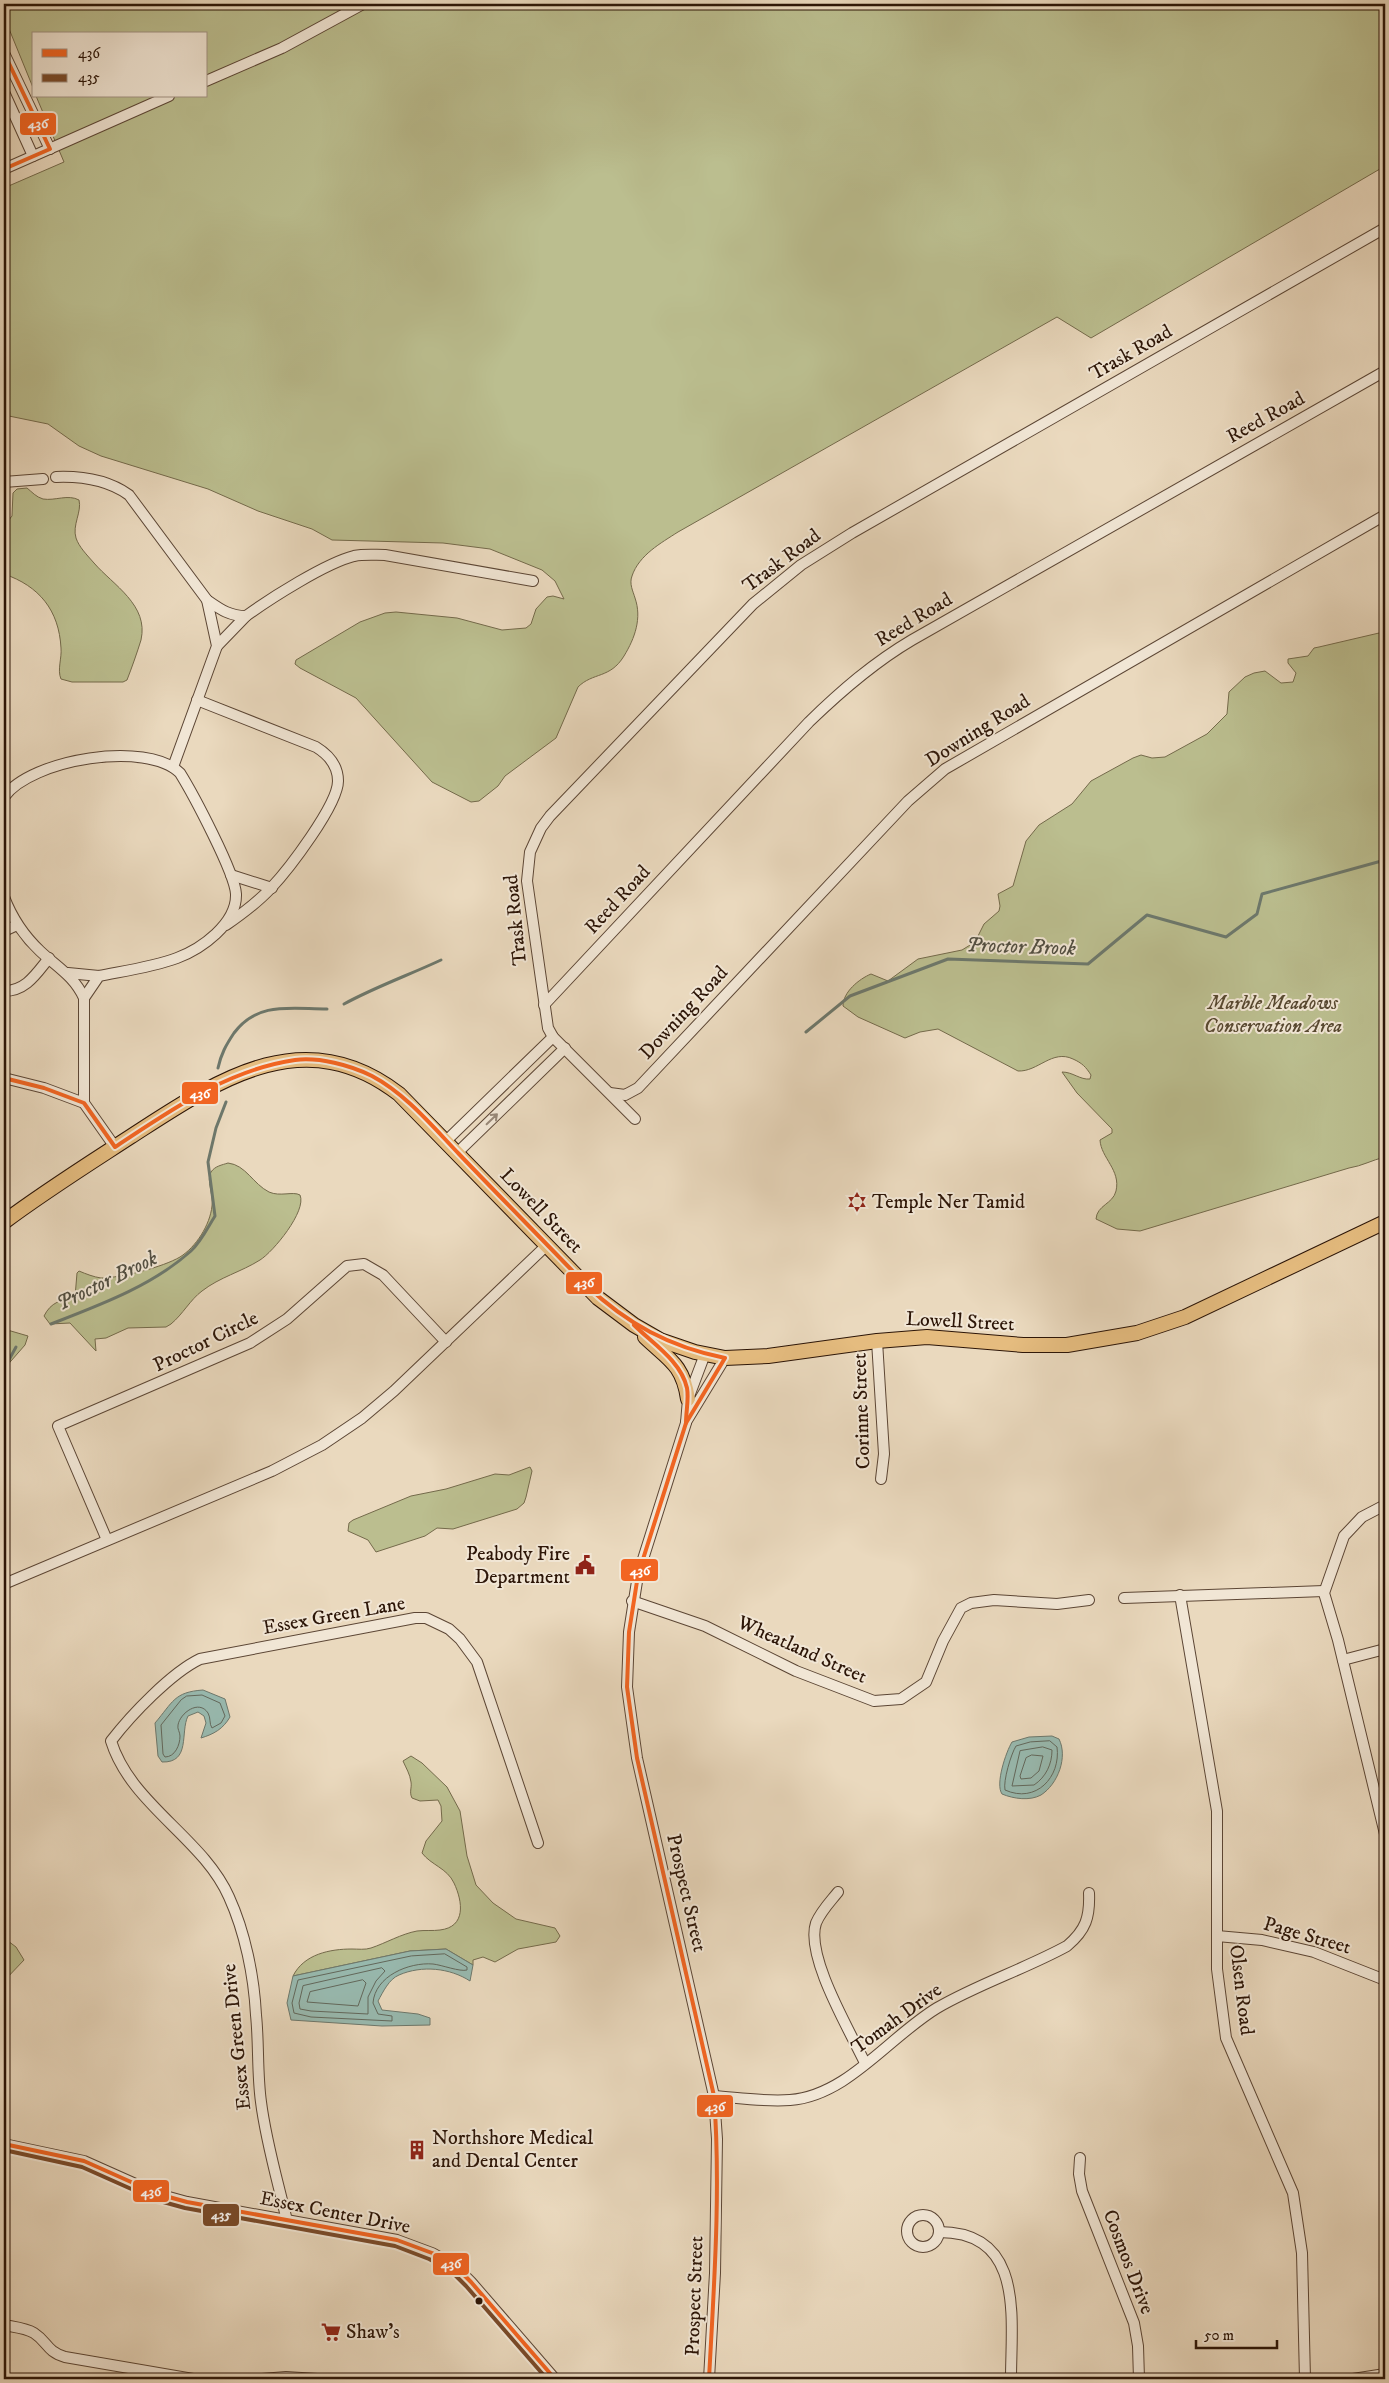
<svg xmlns="http://www.w3.org/2000/svg" width="1389" height="2383" font-family="'IM FELL DW Pica',serif">
	<style>
		.green { fill: #bbbe8f; stroke: #746a4b }
		.water { fill: #98bab0; stroke: #6d786c }
		.lines { fill: none; stroke-linecap: round; stroke-linejoin: round }
		.shore { stroke: #62685c; stroke-width: 1 }
		.stream { stroke: #6d786c; stroke-width: 3 }
		.minor-casing { stroke: #5c4635; stroke-width: 12 }
		.major-casing { stroke: #2c1507; stroke-width: 16 }
		.minor { stroke: #f1e6d5; stroke-width: 10 }
		.major { stroke: #e5bc7f; stroke-width: 14 }
		.bus-1-casing { stroke: #f1e6d5; stroke-width: 8 }
		.bus-2-casing { stroke: #f1e6d5; stroke-width: 8 }
		.bus-1 { stroke: #f26522; stroke-width: 4 }
		.bus-2 { stroke: #7a4b2a; stroke-width: 4 }
		.oneway { stroke: #988878 }
		.bus-dot { fill: #2c1507; stroke: #f1e6d5; stroke-width: 2 }
		.labels { text-anchor: middle; dominant-baseline: central; stroke-width: 4; stroke-linejoin: round; paint-order: stroke }
		.street-label { font-size: 20px; fill: #2c1507; stroke: #f1e6d5 }
		.park-label { font-size: 20px; font-style: italic; fill: #574830; stroke: #f1e6d5 }
		.poi-label { font-size: 20px; fill: #2c1507; stroke: #f1e6d5; text-anchor: start }
		.water-label { font-size: 21px; font-style: italic; fill: #524f42; stroke: #f1e6d5 }
		.line-badge { stroke: #f1e6d5; stroke-width: 2 }
		.badge-label { font-size: 14px; text-anchor: middle; font-weight: bold; fill: #fff }
	</style>
	<rect width="100%" height="100%" fill="#ead9be"/>
	<filter id="stains"><feTurbulence type="fractalNoise" baseFrequency=".004" numOctaves="4"/><feColorMatrix values="0 0 0 0 .2 0 0 0 0 .09 0 0 0 0 .02 0 0 0 .5 -.17"/></filter>
	<radialGradient id="worn" r=".72"><stop offset=".6" stop-color="#630" stop-opacity="0"/><stop offset="1" stop-color="#630" stop-opacity=".3"/></radialGradient>
	<!-- green -->
	<g class="green">
		<path d="M13,4h1372v162l-294,172 -34,-21 -379,215c-17,11 -39,23 -46,44 -3,8 1,15 3,22 7,20 0,40 -11,58 -14,23 -31,16 -46,31l-22,51 -51,38 -7,10 -19,15 -8,1 -39,-20 -76,-84 -56,-30 -5,-4 1,-4 64,-38 25,-9 11,-1 61,6 45,12 24,-2 5,-4 5,-15 11,-12 6,-1 11,3 -9,-18 -13,-11 -52,-21 -47,-6 -111,-3 -20,-11 -54,-18 -50,-22 -107,-33 -22,-10 -31,-22 -44,-9v-227l60,-26 -28,-66h170v-62h-172v56l-29,-71 3,-13z"/>
		<path d="M27,488c5,4 9,9 16,11 12,2 25,-5 36,1 3,12 -7,25 -3,38 3,9 11,17 18,25 19,22 55,42 47,77 -4,13 -9,27 -14,40l-4,2h-51l-11,-3c-4,-9 1,-21 0,-31 -2,-38 -22,-62 -57,-74v-48l8,-10 1,-23 4,-4z"/>
		<path d="M1379,633h6v524c-13,3 -23,9 -36,11l-209,63 -23,-2 -21,-10c1,-14 17,-15 20,-28 5,-21 -15,-33 -16,-51l12,-7v-4l-35,-36 -15,-21c11,0 18,8 28,7l1,-4c-5,-8 -9,-12 -18,-16 -21,-10 -35,13 -55,12l-80,-42 -18,3 -15,6 -47,-21 -15,-11c0,-14 16,-27 28,-32l17,7 30,-22 44,-9 13,-8 9,-18 15,-13 1,-5 -2,-12 15,-8 13,-45 13,-16 33,-21 19,-23 42,-23 8,-3 11,3 13,-1 42,-23 20,-20 2,-22 16,-15 9,-4 11,-2 16,12 12,-1 3,-9 -8,-10v-4l20,-3 6,-8 5,-1z"/>
		<path d="M228,1163c18,2 25,21 41,29 11,5 24,-1 31,3 7,16 -27,57 -40,65 -19,12 -40,17 -58,31 -12,9 -19,23 -31,33l-5,3 -38,1 -22,10 -11,1 1,12 -26,-28 -20,1 -6,-8c7,-14 17,-16 31,-19l2,-24 2,-2c7,3 15,6 22,7 20,0 62,-11 79,-21 16,-10 30,-32 32,-51 2,-10 -6,-26 -1,-34 4,-6 11,-7 17,-9z"/>
		<path d="M4,1329l24,7 -3,9 -21,24z"/>
		<path d="M530,1467l2,4 -6,26 -2,6 -7,6 -64,20 -16,-1 -12,8 -49,16 -8,-12 -20,-9 1,-8 4,-3 58,-24 35,-7 49,-15 14,1z"/>
		<path d="M411,1756l11,7 25,24 13,24 7,45 9,29 17,18 23,16 39,9 5,8 -4,6 -38,7 -23,13 -12,-5 -10,3v5l-27,-16 -36,2 -117,25c11,-22 37,-27 59,-27 6,0 13,1 19,-1 15,-5 30,-14 46,-17 8,-1 16,0 23,-1 26,-3 23,-28 14,-47 -7,-15 -23,-18 -32,-30l4,-12 16,-20 -1,-15 -3,-6 -18,1 -8,-3c-3,-6 0,-10 -1,-16 -1,-8 -5,-14 -8,-21z"/>
		<path d="M4,1938l12,9 8,13 -20,21z"/>
	</g>
	<!-- water -->
	<g class="water">
		<path d="M203,1690l22,9 5,18c-7,12 -16,17 -29,21l5,-15 -2,-7 -6,-4 -10,4c-8,16 3,47 -26,46l-4,-6 -3,-33c18,-21 19,-31 48,-33z"/>
		<path d="M1052,1736l7,3c9,18 -1,45 -18,56 -11,6 -27,4 -39,-1 -7,-10 4,-42 10,-52l17,-5z"/>
		<path d="M446,1949l27,16 -3,16c-20,-13 -48,-16 -71,-6 -10,4 -16,17 -21,26l4,9 36,4 12,4v7l-48,1 -91,-6 -4,-17 6,-27 117,-25z"/>
	</g>
	<g class="lines">
		<!-- shore -->
		<g class="shore">
			<path d="M187,1696l15,-1 18,8 5,13 -4,7 -9,5c-3,-4 -1,-10 -4,-15 -9,-14 -28,0 -30,12 -1,4 2,7 2,11 0,9 -5,21 -15,21l-2,-3 -2,-29 20,-25z"/>
			<path d="M1050,1741l7,6c4,30 -21,57 -52,43 -2,-9 6,-36 11,-44l14,-4z"/>
			<path d="M1043,1747l9,3c0,14 -6,27 -18,35l-22,1 8,-35z"/>
			<path d="M1032,1755l11,1 -4,15 -8,7 -10,1 -1,-3 6,-18z"/>
			<path d="M445,1954l22,13v3c-7,2 -25,-5 -34,-6 -24,-2 -58,12 -60,39l5,11 14,2v5l-81,-4 -17,-4 -2,-10 6,-23 113,-24z"/>
			<path d="M382,1968l3,3 -9,10 -8,16v17l-57,-3 -11,-2 -1,-6 4,-17z"/>
			<path d="M363,1980l3,3 -8,23 -51,-4 3,-10z"/>
		</g>
		<!-- stream -->
		<g class="stream">
			<path d="M344,1004c31,-17 65,-29 97,-44"/>
			<path d="M806,1032l44,-36 98,-37 140,5 59,-49 79,22 31,-23 5,-20 123,-34"/>
			<path d="M218,1068c3,-14 8,-23 16,-35 24,-32 57,-24 93,-24"/>
			<path d="M51,1324c49,-19 101,-38 140,-73 10,-9 17,-24 24,-35l-7,-54 8,-34 10,-26"/>
			<path d="M4,1369l12,-22"/>
		</g>
		<defs>
			<g id="minor">
				<path d="M4,53l46,96"/>
				<path d="M206,81l76,-33 81,-44"/>
				<path d="M4,92l29,64"/>
				<path d="M4,169l165,-73"/>
				<path d="M56,477c26,-1 52,3 73,18l78,105c13,9 22,16 39,16 25,-18 80,-53 108,-60 10,-2 20,-1 31,-1l148,26"/>
				<path d="M4,482l39,-3"/>
				<path d="M217,646l29,-30"/>
				<path d="M197,700l119,47c13,8 22,18 22,34 0,24 -50,89 -67,107 -13,14 -29,26 -45,37"/>
				<path d="M173,767l44,-121 -10,-46"/>
				<path d="M4,797c27,-38 143,-57 176,-24 13,21 55,100 56,121 1,30 -35,55 -59,64 -24,9 -53,13 -78,18l-15,22"/>
				<path d="M231,875l41,13"/>
				<path d="M4,897c8,21 19,38 36,54 17,16 34,25 44,47v105"/>
				<path d="M4,931l13,-6"/>
				<path d="M68,973l31,3"/>
				<path d="M4,991c22,0 32,-17 45,-33"/>
				<path d="M544,1005l265,-283c32,-31 64,-59 103,-82l473,-269"/>
				<path d="M4,1078l40,10 40,15 31,44"/>
				<path d="M610,1093l15,2 13,-7 270,-287 37,-32 440,-254"/>
				<path d="M635,1119l-82,-82 -5,-9 -21,-147 3,-29 11,-24 9,-12 203,-212 48,-39 51,-32 533,-305"/>
				<path d="M446,1141l107,-104"/>
				<path d="M457,1153l108,-105"/>
				<path d="M877,1341l7,113 -3,25"/>
				<path d="M705,1354l-17,45 -2,24 -48,152 -9,57 -2,55 10,71 77,338 3,43 -2,134 -6,106"/>
				<path d="M686,1422l39,-64"/>
				<path d="M1385,1505l-23,12 -18,19 -20,57 14,47 47,194"/>
				<path d="M107,1540l-49,-114 192,-83 37,-24 60,-53 17,-2 19,11 63,67"/>
				<path d="M4,1584l268,-113 50,-26 40,-27 32,-27 153,-146"/>
				<path d="M1180,1595l37,216v158l9,69 67,155 9,60 3,126"/>
				<path d="M1124,1598l200,-7"/>
				<path d="M632,1601l73,25 91,45 78,30 27,-2 25,-17 17,-41 18,-33 10,-5 23,-3 63,4 32,-4"/>
				<path d="M1343,1660l42,-11"/>
				<path d="M838,1892c-8,10 -17,19 -22,31 -11,33 34,108 49,140"/>
				<path d="M1217,1936l45,4 52,12 71,28"/>
				<path d="M714,2096c26,2 51,6 76,4 57,-4 99,-63 147,-92 41,-24 88,-39 130,-62 19,-16 23,-29 22,-53"/>
				<path d="M4,2144l80,17 74,33 29,8 210,38 35,13 22,12 17,17 84,97"/>
				<path d="M1080,2158l-1,16 3,17 52,132 4,23 1,33"/>
				<circle cx="923" cy="2231" r="16"/>
				<path d="M287,2221c-9,-39 -21,-79 -26,-119 -4,-29 -2,-58 -5,-87 -2,-39 -11,-83 -27,-118 -26,-59 -98,-92 -118,-156 20,-26 60,-68 89,-82l215,-41h11l23,11 11,10 17,23 61,181"/>
				<path d="M939,2232c86,0 72,86 72,147"/>
				<path d="M4,2325c10,2 22,3 30,8 14,9 12,18 31,24l128,22"/>
				<path d="M262,2379l24,-2 31,2"/>
				<path d="M1353,2379l32,-5"/>
			</g>
			<g id="major">
				<path d="M4,1222c40,-30 83,-57 126,-85 84,-54 172,-118 269,-43l199,204 36,27 26,15 35,12 30,6 43,-2 109,-15 50,-4 96,8h44l70,-12 48,-16 200,-95"/>
				<path d="M645,1337c23,22 38,27 43,62"/>
			</g>
		</defs>
		<!-- minor casing -->
		<use href="#minor" class="minor-casing"/>
		<!-- major casing -->
		<use href="#major" class="major-casing"/>
		<!-- minor -->
		<use href="#minor" class="minor"/>
		<!-- major -->
		<use href="#major" class="major"/>
		<defs>
			<g id="bus-1">
				<path d="M4,53l46,96 -46,20"/>
				<path d="M4,1078l40,10 40,15 31,44c56,-37 112,-77 180,-87 24,-3 55,5 77,16 34,18 61,51 87,78 42,44 85,87 127,131 41,39 84,62 139,73l-39,65"/>
				<path d="M634,1325c18,18 47,36 53,63 2,11 -1,23 -1,35l-48,152 -9,57 -2,55 10,71 77,338c7,94 0,189 -5,283"/>
				<path d="M4,2144l80,17 74,33 29,8 210,38 35,13 22,12 17,17 84,97"/>
			</g>
			<path id="bus-2" d="M4,2150l78,17 74,33 29,8 210,38 34,13 21,11 16,16 81,93"/>
		</defs>
		<!-- bus-1 casing -->
		<use href="#bus-1" class="bus-1-casing"/>
		<!-- bus-2 casing -->
		<use href="#bus-2" class="bus-2-casing"/>
		<!-- bus-1 -->
		<use href="#bus-1" class="bus-1"/>
		<!-- bus-2 -->
		<use href="#bus-2" class="bus-2"/>
	</g>
	<!-- one-way arrows -->
	<defs><path id="oneway-shaft" d="M-6 0H5M1.5-3L5.5 0L1.5 3" fill="none" stroke-width="1.6" stroke-linecap="round" stroke-linejoin="round" transform="scale(1.25)"/></defs>
	<use class="oneway" href="#oneway-shaft" transform="translate(492 1119) rotate(-44)"/>
	<!-- icons -->
	<defs>
		<symbol id="synagogue-bare" viewBox="-9 -9 18 18"><path d="M0-6.5L5.6 3.2H-5.6ZM0 6.5L5.6-3.2H-5.6Z" fill="#8f2418" stroke="#f1e6d5" stroke-width="2.5" paint-order="stroke"/></symbol>
		<symbol id="civic-bare" viewBox="-9 -9 18 18"><path d="M-.6-6.5H3V-4.5H.6V-3L4-1V1h2V6H-6V1h2V-1L-.6-3ZM-1.2 2.5V6h2.4V2.5Z" fill="#8f2418" stroke="#f1e6d5" stroke-width="2.5" paint-order="stroke"/></symbol>
		<symbol id="building-bare" viewBox="-9 -9 18 18"><path d="M-4-6H4V6H1V3H-1V6H-4ZM-2.5-4.3h1.7v1.8h-1.7ZM.8-4.3h1.7v1.8H.8ZM-2.5-1h1.7V.8h-1.7ZM.8-1h1.7V.8H.8Z" fill="#8f2418" stroke="#f1e6d5" stroke-width="2.5" paint-order="stroke"/></symbol>
		<symbol id="supermarket-bare" viewBox="-9 -9 18 18"><path d="M-6-5.5h2.5l.6 2H6L4.5 2H-2.5L-4.4-4H-6ZM-1.5 3.2a1.3 1.3 0 1 0 .1 0ZM3 3.2a1.3 1.3 0 1 0 .1 0Z" fill="#8f2418" stroke="#f1e6d5" stroke-width="2.5" paint-order="stroke"/></symbol>
	</defs>
	<g fill-rule="evenodd">
		<use href="#synagogue-bare" x="843" y="1188" width="28" height="28"/>
		<use href="#civic-bare" x="571" y="1551" width="28" height="28"/>
		<use href="#building-bare" x="403" y="2136" width="28" height="28"/>
		<use href="#supermarket-bare" x="317" y="2318" width="28" height="28"/>
	</g>
	<!-- markers -->
	<circle class="bus-dot" cx="479" cy="2301" r="4.5"/>
	<g class="labels">
		<!-- street labels -->
		<g class="street-label">
			<text transform="translate(1131 353) rotate(-30)">Trask Road</text>
			<text transform="translate(1266 418) rotate(-29)">Reed Road</text>
			<text transform="translate(782 561) rotate(-37)">Trask Road</text>
			<text transform="translate(914 620) rotate(-31)">Reed Road</text>
			<text transform="translate(978 731) rotate(-32)">Downing Road</text>
			<text transform="translate(618 900) rotate(-47)">Reed Road</text>
			<text transform="translate(516 920) rotate(-96)">Trask Road</text>
			<text transform="translate(684 1013) rotate(-47)">Downing Road</text>
			<text transform="translate(541 1211) rotate(46)">Lowell Street</text>
			<text transform="translate(960 1322) rotate(3)">Lowell Street</text>
			<text transform="translate(206 1342) rotate(-26)">Proctor Circle</text>
			<text transform="translate(862 1411) rotate(-92)">Corinne Street</text>
			<text transform="translate(334 1616) rotate(-10)">Essex Green Lane</text>
			<text transform="translate(802 1650) rotate(24)">Wheatland Street</text>
			<text transform="translate(686 1893) rotate(77)">Prospect Street</text>
			<text transform="translate(1307 1936) rotate(16)">Page Street</text>
			<text transform="translate(1241 1990) rotate(83)">Olsen Road</text>
			<text transform="translate(897 2019) rotate(-36)">Tomah Drive</text>
			<text transform="translate(237 2037) rotate(-96)">Essex Green Drive</text>
			<text transform="translate(335 2213) rotate(11)">Essex Center Drive</text>
			<text transform="translate(1128 2262) rotate(69)">Cosmos Drive</text>
			<text transform="translate(695 2296) rotate(-88)">Prospect Street</text>
		</g>
		<!-- park labels -->
		<g class="park-label">
			<text x="1273" y="1003">Marble Meadows<tspan x="1273" dy="23">Conservation Area</tspan></text>
		</g>
		<!-- poi labels -->
		<g class="poi-label">
			<text x="872" y="1202">Temple Ner Tamid</text>
			<text x="570" y="1554" text-anchor="end">Peabody Fire<tspan x="570" dy="23">Department</tspan></text>
			<text x="432" y="2138">Northshore Medical<tspan x="432" dy="23">and Dental Center</tspan></text>
			<text x="346" y="2332">Shaw's</text>
		</g>
		<!-- water labels -->
		<g class="water-label">
			<text transform="translate(1021 947) rotate(2)">Proctor Brook</text>
			<text transform="translate(107 1281) rotate(-26)">Proctor Brook</text>
		</g>
	</g>
	<g class="line-badge">
		<rect x="19" y="112" width="38" height="24" rx="5" fill="#f26522"/>
		<rect x="181" y="1081" width="38" height="24" rx="5" fill="#f26522"/>
		<rect x="565" y="1271" width="38" height="24" rx="5" fill="#f26522"/>
		<rect x="620" y="1558" width="39" height="24" rx="5" fill="#f26522"/>
		<rect x="696" y="2094" width="38" height="24" rx="5" fill="#f26522"/>
		<rect x="132" y="2179" width="38" height="24" rx="5" fill="#f26522"/>
		<rect x="202" y="2203" width="38" height="24" rx="5" fill="#7a4b2a"/>
		<rect x="432" y="2252" width="38" height="24" rx="5" fill="#f26522"/>
	</g>
	<g class="badge-label">
		<text x="38" y="128">436</text>
		<text x="200" y="1098">436</text>
		<text x="584" y="1287">436</text>
		<text x="640" y="1575">436</text>
		<text x="715" y="2111">436</text>
		<text x="151" y="2196">436</text>
		<text x="221" y="2219">435</text>
		<text x="451" y="2268">436</text>
	</g>
	<!-- margin -->
	<rect width="1389" height="2383" fill="none" stroke="#ead9be" stroke-width="20"/>
	<rect x="5" y="5" width="1379" height="2373" fill="none" stroke="#2c1507" stroke-width="2.5"/>
	<rect x="10" y="10" width="1369" height="2363" fill="none" stroke="#2c1507"/>
	<!-- legend -->
	<rect x="32" y="32" width="175" height="65" fill="#f1e6d5" stroke="#a29283"/>
	<rect x="42" y="49" width="25" height="8" fill="#f26522" stroke="#a29283"/>
	<text x="78" y="58" font-size="15" fill="#2c1507">436</text>
	<rect x="42" y="74" width="25" height="8" fill="#7a4b2a" stroke="#a29283"/>
	<text x="78" y="82" font-size="15" fill="#2c1507">435</text>
	<!-- scale -->
	<path d="M1196 2340v8h81v-8" fill="none" stroke="#2c1507" stroke-width="2.5"/>
	<text x="1204" y="2340" font-size="15" fill="#2c1507" stroke="#f1e6d5" stroke-width="4" paint-order="stroke">50 m</text>
	<rect width="100%" height="100%" filter="url(#stains)"/>
	<rect width="100%" height="100%" fill="url(#worn)"/>
</svg>
